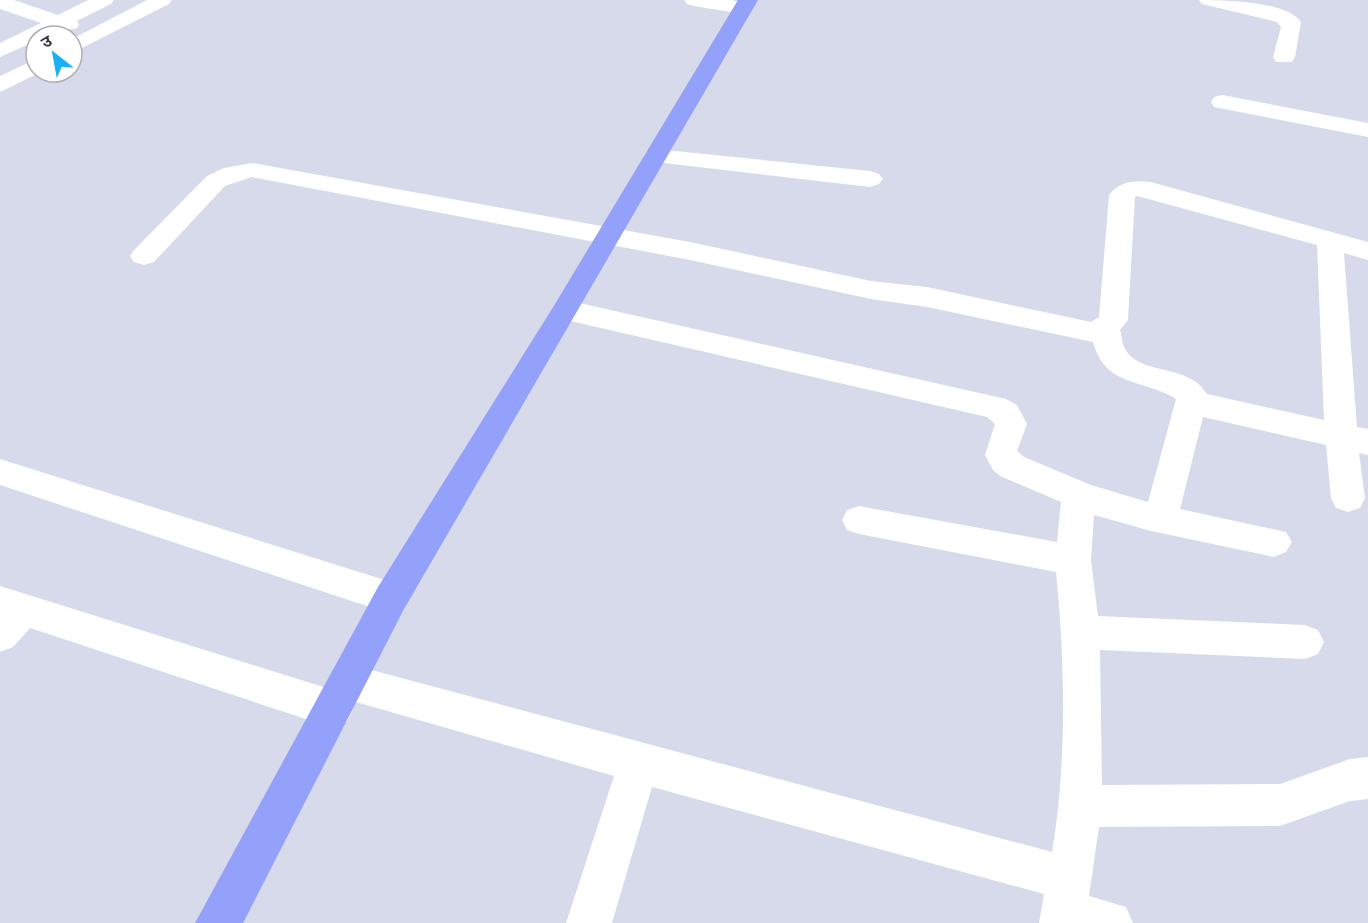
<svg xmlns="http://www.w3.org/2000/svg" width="1368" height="923" font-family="Rubik,'Noto Sans Devanagari',sans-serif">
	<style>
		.residential { fill: #d7daea; fill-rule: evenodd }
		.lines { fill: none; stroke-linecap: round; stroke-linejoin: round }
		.minor { fill: #fff; fill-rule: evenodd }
		.major { fill: #94a1fb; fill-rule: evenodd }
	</style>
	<rect width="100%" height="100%" fill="#e5e7f2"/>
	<!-- residential -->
	<path class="residential" d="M0,0h1368v923h-1368zM36,36h36v36h-36z"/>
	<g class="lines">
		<!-- minor -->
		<g class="minor">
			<path d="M0,0h14l44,15 30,-15h26l-3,4 -34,17 2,4 -3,4h-15l-14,7h-11v5l-36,16v-14l41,-20 -41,-14z"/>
			<path d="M147,0h25l-3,4 -97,49v-14z"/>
			<path d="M684,0h47l19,4 3,4 -3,4 -7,2 -49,-8 -7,-2z"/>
			<path d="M1199,0c24,0 88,1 102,22l-6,35 -3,5h-16l-3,-5 8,-30 -4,-5 -75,-18z"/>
			<path d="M36,59v13h5l-41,20v-16z"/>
			<path d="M1222,95l146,28v14l-154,-30 -3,-5 3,-5z"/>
			<path d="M656,149l214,22 9,3 4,5 -4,5 -9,3 -223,-26 -3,-5 3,-5z"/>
			<path d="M252,163l438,79 181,39 56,6 164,35 8,-5 10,-122c10,-14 26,-15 42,-13l217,60v18l-24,-7 13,174 11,2v26l-9,-2 6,45 -5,10 -12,4 -12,-4 -5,-10 -5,-53 -123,-28 -23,92 106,23 6,10 -6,10 -12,5 -123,-26 -57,-16 -3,45 7,56 207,9 13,5 6,12 -6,12 -13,5 -205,-9 2,135 178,-1 70,-25 18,-2v42l-18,2 -70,25 -181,1 -10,69 37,11 7,16h-94l5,-29 -392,-107 -40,136h-46l48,-147 -265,-76 4,9 -6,13 -14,6 -303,-100 -17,19 -13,5v-66l333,104 -4,-8 6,-13 14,-5 703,188c15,-88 13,-191 4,-280l-197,-38 -12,-4 -5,-10 5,-10 12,-4 198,36 4,-40 -61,-26 -7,-6 -8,-15 10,-31 -8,-7 -421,-97 -10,-3 -4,-7 4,-7 10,-3 440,99 11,6 10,19 -10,27 7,6 67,28 57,17 28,-103 -3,-2c-33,-18 -68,-11 -80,-55l-166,-35 -56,-8 -181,-39 -438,-83 -27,9 -71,76 -10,3 -10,-3 -4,-6 4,-6 73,-74 17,-8zM1137,196l180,49 7,175 -117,-26c-18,-31 -67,-18 -82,-45 -3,-5 -3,-13 -5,-19l8,-10 7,-123z"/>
			<path d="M0,459l391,123 13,5 5,11 -5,11 -13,5 -391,-129z"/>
		</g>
		<!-- major -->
		<path class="major" d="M738,0h20l-354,609 -161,314h-48l183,-336 177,-283z"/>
	</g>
	<!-- north arrow -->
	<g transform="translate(54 54) rotate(329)"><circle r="28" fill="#ffffff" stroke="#aeafb4" stroke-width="1.5"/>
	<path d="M0-4.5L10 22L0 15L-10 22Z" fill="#19b0f4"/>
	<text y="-9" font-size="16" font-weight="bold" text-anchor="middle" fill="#353844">उ</text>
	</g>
</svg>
